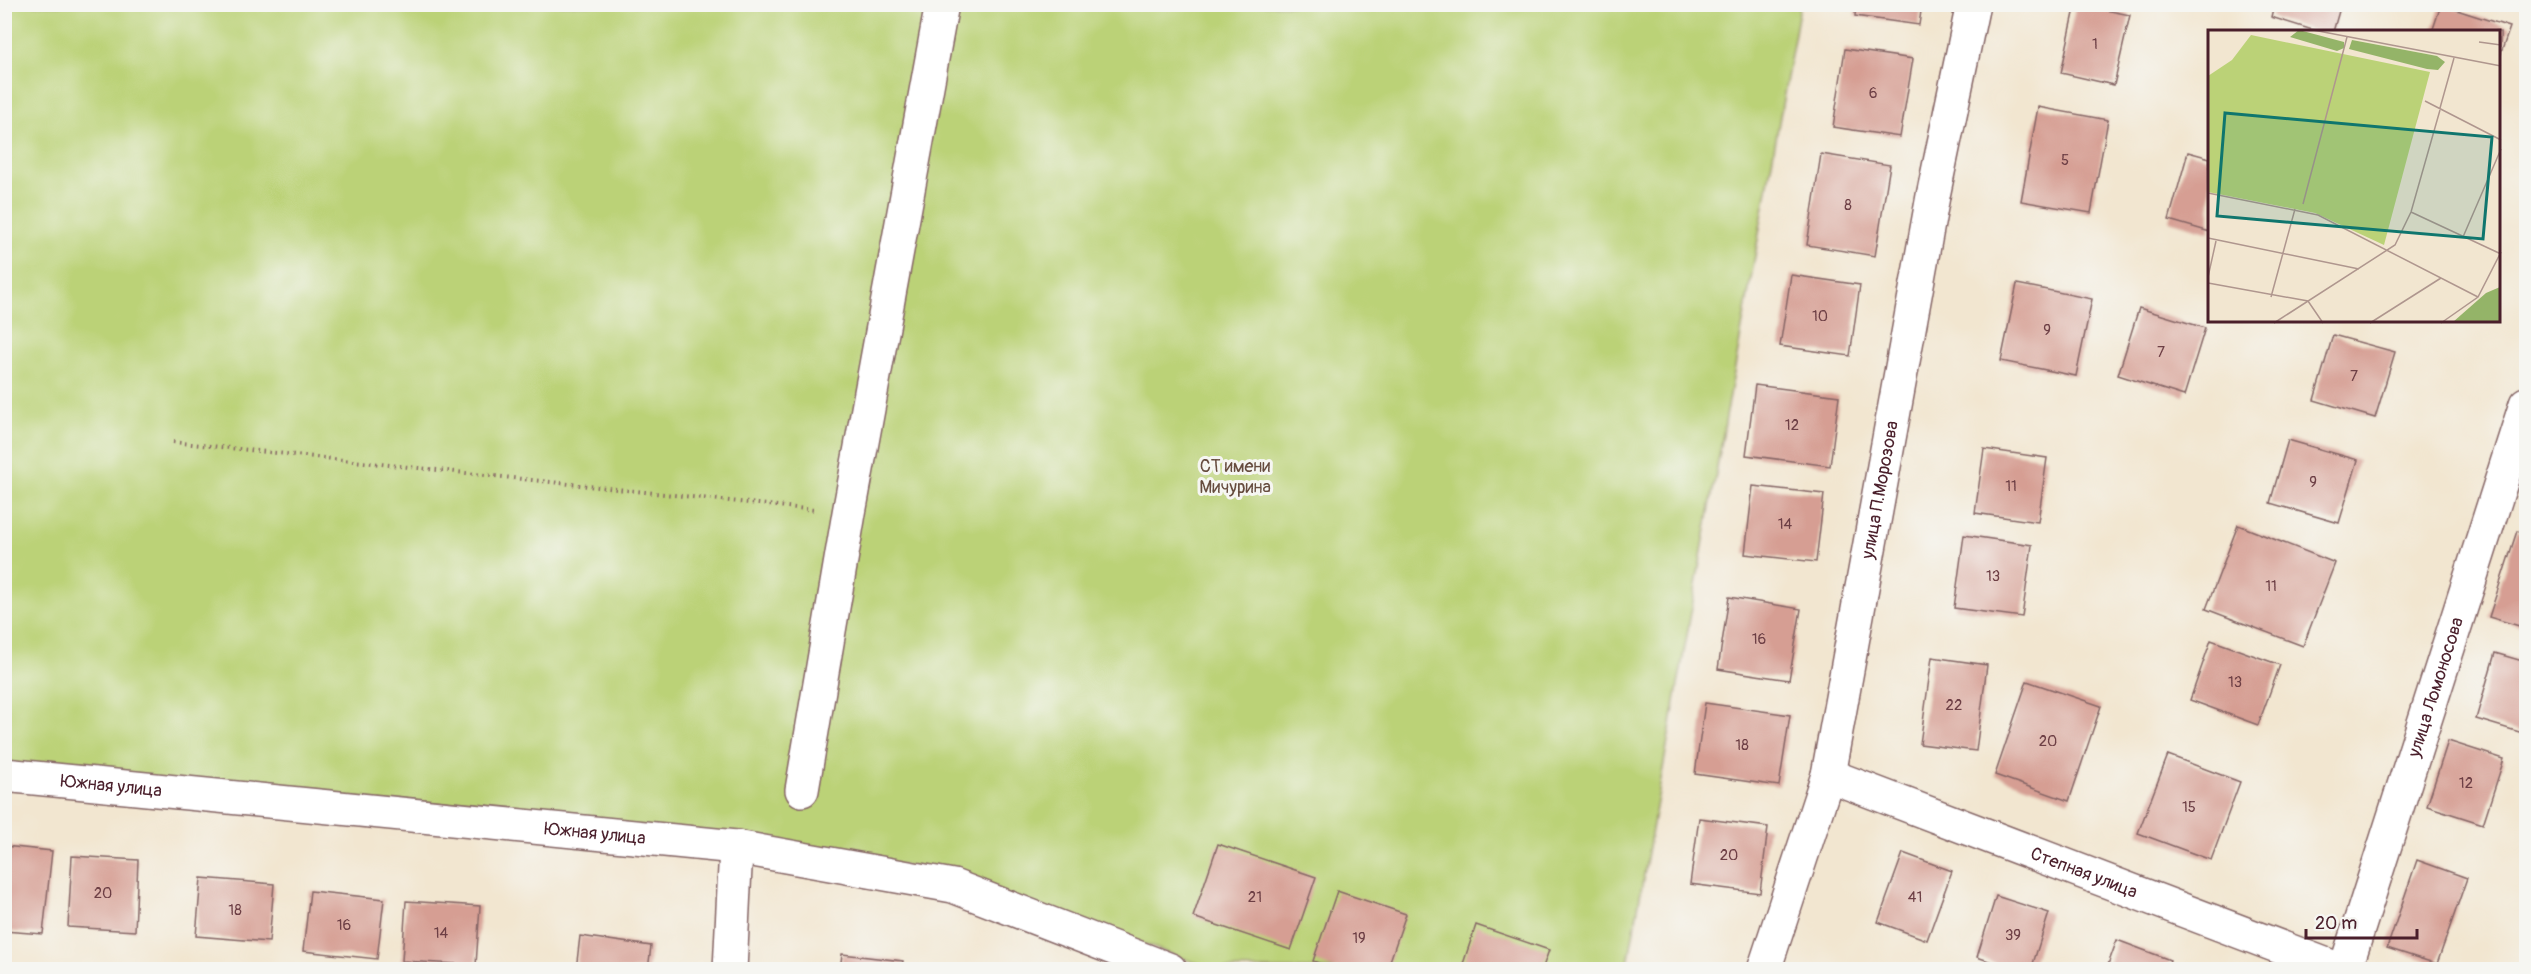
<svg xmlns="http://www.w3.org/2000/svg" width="2531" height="974" font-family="Pangolin,sans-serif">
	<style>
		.green { fill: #bbd277; stroke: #827851; stroke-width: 1.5 }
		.building { fill: #d69e93 }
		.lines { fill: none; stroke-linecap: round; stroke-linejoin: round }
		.minor-casing { stroke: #856565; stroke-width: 36 }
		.path { stroke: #856565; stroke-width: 4; stroke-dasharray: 1.5 4.5; stroke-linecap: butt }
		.minor { stroke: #fff; stroke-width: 33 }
		.labels { text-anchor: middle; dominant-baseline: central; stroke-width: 6; stroke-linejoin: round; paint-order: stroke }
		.number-label { font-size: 15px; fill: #6d3f45 }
		.park-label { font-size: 18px; fill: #664c3e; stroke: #f6f6f2 }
		.street-label { font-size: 18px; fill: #4a1f2b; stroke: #f6f6f2 }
		.inset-road { fill: none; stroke: #af968e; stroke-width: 1.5 }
		.view { fill: #0f766e; fill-opacity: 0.15; stroke: #0f766e; stroke-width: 3 }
		.inset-edge { fill: none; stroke: #4a1f2b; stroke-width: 3 }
	</style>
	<rect width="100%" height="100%" fill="#f6f6f2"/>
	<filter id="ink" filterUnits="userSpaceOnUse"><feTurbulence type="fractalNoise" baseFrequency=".0167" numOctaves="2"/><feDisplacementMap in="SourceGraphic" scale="12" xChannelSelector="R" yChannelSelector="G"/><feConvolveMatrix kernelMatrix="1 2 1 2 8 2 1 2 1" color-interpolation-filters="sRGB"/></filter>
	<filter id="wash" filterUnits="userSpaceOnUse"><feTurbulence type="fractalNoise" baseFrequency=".008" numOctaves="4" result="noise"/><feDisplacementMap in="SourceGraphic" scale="24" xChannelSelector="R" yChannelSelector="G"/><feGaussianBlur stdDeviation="1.35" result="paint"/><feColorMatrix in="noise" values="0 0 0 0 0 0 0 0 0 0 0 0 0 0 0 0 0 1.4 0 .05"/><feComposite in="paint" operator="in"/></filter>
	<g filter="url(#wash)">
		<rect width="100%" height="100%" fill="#f2e6d0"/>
		<!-- green -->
		<path class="green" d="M5,5h1795l-173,964h-414l-284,-101 -924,-102z"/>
		<g id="blocks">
			<!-- building -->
			<g class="building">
				<path d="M1856,4h66l-3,21 -64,-9z"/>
				<path d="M2076,4l54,11 -16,70 -53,-12z"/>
				<path d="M2274,4h67l-8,28h-14l-48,-15z"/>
				<path d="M2441,5l69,22 -10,29v-24h-68z"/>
				<path d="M1845,49l68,10 -13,78 -67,-10z"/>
				<path d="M2038,107l70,13 -17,93 -70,-12z"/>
				<path d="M2188,152l22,6v74l-41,-12z"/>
				<path d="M1821,154l69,11 -15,91 -68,-11z"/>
				<path d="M1791,275l69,10 -10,71 -70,-10z"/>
				<path d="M2017,284l75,15 -16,77 -75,-15z"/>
				<path d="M2139,308l66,20 -21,68 -66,-21z"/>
				<path d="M2333,335l62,17 -20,66 -61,-18z"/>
				<path d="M1755,385l84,11 -9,70 -84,-11z"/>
				<path d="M2288,440l70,20 -19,63 -69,-20z"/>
				<path d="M1984,449l63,9 -9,64 -63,-9z"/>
				<path d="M1753,486l71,8 -8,68 -71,-8z"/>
				<path d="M2238,525l97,38 -32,83 -97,-37z"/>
				<path d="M2517,531l9,3v94l-37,-11z"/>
				<path d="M1964,535l68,10 -10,72 -68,-9z"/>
				<path d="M1729,597l72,12 -12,71 -71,-11z"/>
				<path d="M2211,640l69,25 -22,60 -68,-25z"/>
				<path d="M2495,653l31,9v72l-50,-15z"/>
				<path d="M1932,657l55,8 -11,86 -56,-7z"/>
				<path d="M2027,681l74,25 -32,95 -74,-26z"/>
				<path d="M1705,703l85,12 -11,71 -84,-12z"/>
				<path d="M2448,741l56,18 -21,65 -56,-18z"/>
				<path d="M2168,755l72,27 -29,78 -73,-27z"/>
				<path d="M1699,818l69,9 -8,66 -70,-9z"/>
				<path d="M1218,844l98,33 -25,73 -98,-33z"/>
				<path d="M4,846l48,5 -9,83 -39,-3z"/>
				<path d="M1903,853l49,18 -25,69 -49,-18z"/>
				<path d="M72,856l66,4 -3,71 -67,-4z"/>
				<path d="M2417,860l50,18 -30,86 -50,-16z"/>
				<path d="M201,878l73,6 -5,58 -73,-6z"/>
				<path d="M310,891l74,8 -7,60 -74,-8z"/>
				<path d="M1337,891l69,23 -19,56h-50l-24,-9z"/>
				<path d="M1996,896l53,17 -18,57h-16l-38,-13z"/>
				<path d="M406,901l74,5 -4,59 -74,-4z"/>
				<path d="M1476,925l73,25 -7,20h-81z"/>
				<path d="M580,936l71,10 -3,24h-72z"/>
				<path d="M2117,940l53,20 -3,10h-61z"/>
				<path d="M842,954l61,7 -1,9h-62z"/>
			</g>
		</g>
	</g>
	<g filter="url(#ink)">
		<use href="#blocks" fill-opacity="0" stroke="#856565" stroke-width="1.5"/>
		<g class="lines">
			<defs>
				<g id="minor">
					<path id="s1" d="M4,775l732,72 217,39 217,84"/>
					<path id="s2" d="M1828,775l512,195"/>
					<path d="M802,790l47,-277 93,-509"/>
					<path d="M730,970l6,-123"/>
					<path id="s3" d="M1764,970l64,-195 105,-579 40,-192"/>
					<path id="s4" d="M2345,970l181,-566"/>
				</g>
			</defs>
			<!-- minor casing -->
			<use href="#minor" class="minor-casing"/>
			<!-- path -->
			<path class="path" d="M173,442l642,68"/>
			<!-- minor -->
			<use href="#minor" class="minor"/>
		</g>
	</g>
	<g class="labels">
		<!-- number labels -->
		<g class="number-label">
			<text x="2095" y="44">1</text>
			<text x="1873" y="93">6</text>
			<text x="2065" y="160">5</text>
			<text x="1848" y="205">8</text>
			<text x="1820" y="316">10</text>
			<text x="2047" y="330">9</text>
			<text x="2161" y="352">7</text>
			<text x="2354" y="376">7</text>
			<text x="1792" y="425">12</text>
			<text x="2313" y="482">9</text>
			<text x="2011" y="486">11</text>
			<text x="1785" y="524">14</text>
			<text x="1993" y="576">13</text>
			<text x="2271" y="586">11</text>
			<text x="1759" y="639">16</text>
			<text x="2235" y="682">13</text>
			<text x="1954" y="705">22</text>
			<text x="2048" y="741">20</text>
			<text x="1742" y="745">18</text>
			<text x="2466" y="783">12</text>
			<text x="2189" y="807">15</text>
			<text x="1729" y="855">20</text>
			<text x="103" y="893">20</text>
			<text x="1255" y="897">21</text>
			<text x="1915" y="897">41</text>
			<text x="235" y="910">18</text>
			<text x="344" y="925">16</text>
			<text x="441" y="933">14</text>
			<text x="2013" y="935">39</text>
			<text x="1359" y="938">19</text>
		</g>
		<!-- park labels -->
		<g class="park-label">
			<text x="1235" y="466">СТ имени<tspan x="1235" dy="21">Мичурина</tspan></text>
		</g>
		<!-- street labels -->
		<g class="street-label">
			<text stroke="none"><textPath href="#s3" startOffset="495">улица П.Морозова</textPath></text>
			<text stroke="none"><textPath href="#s4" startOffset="297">улица Ломоносова</textPath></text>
			<text stroke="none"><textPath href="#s1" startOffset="108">Южная улица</textPath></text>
			<text stroke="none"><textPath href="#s1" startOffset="594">Южная улица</textPath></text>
			<text stroke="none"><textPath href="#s2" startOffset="274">Степная улица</textPath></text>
		</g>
	</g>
	<!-- overview -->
	<g transform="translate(2208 30)">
		<rect width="292" height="292" fill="#f2e6d0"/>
		<path d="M43,5l179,37 -46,173 -69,-32 -107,-21v-116l24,-16z" fill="#bbd277"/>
		<path d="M91,0l45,12v6l-7,3 -47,-14zM144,10l85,16 8,6 -7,8 -11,-1 -78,-20zM292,257v35h-47l33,-29z" fill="#94b468"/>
		<path class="inset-road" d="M105,0l188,36M271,12l22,3M217,71l76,39M232,78l14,-50M0,163l110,22 160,82M95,174l44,-167M203,182l90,42M255,207l38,-88M0,208l151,31M0,247l8,-36M0,253l100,18 15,22M63,267l24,-88M66,293l121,-78 16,-33 29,-102M162,293l71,-45M233,293l37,-26 23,-45"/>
		<path class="view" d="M17,83l267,24 -9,102 -266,-23z"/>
		<rect width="292" height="292" class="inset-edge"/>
	</g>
	<!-- margin -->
	<rect width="2531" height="974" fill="none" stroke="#f6f6f2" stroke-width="24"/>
	<!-- scale -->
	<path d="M2306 929v9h111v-9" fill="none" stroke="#4a1f2b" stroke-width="3"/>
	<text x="2315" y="929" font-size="18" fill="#4a1f2b" stroke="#f6f6f2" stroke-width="4.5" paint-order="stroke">20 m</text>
</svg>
